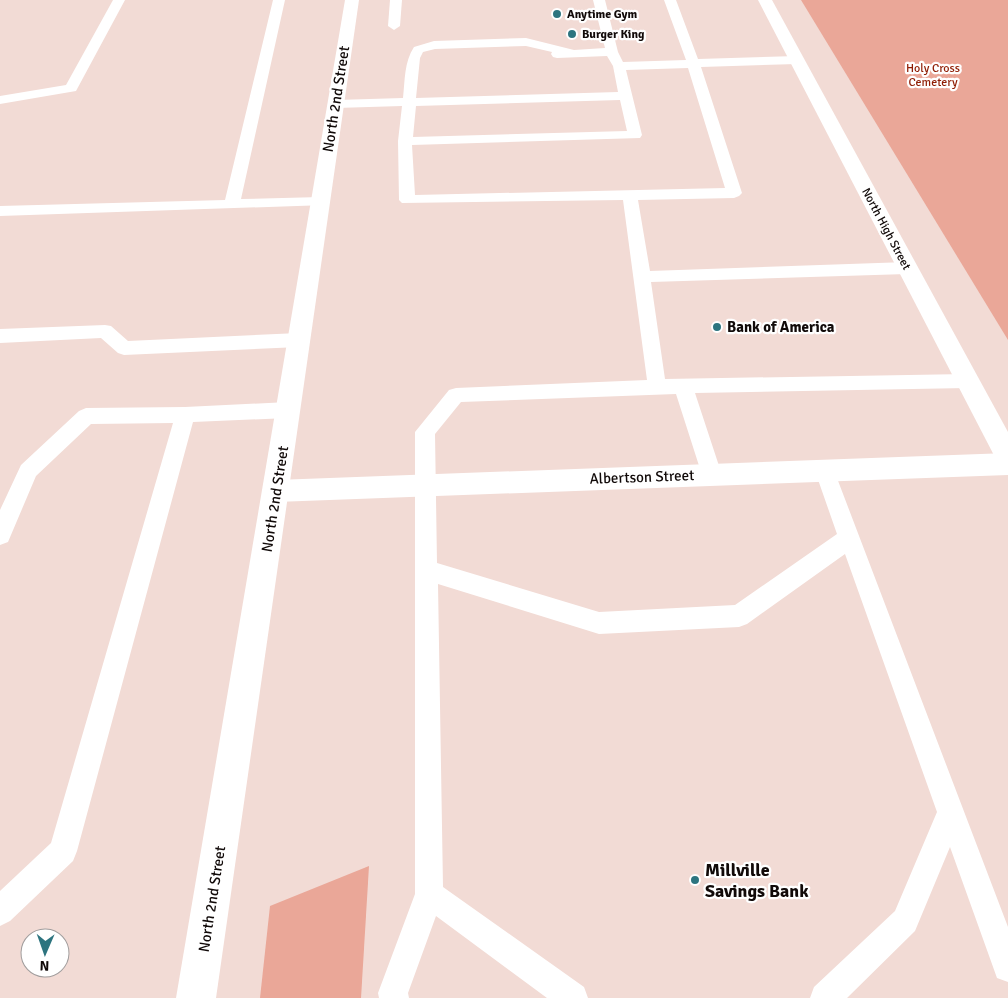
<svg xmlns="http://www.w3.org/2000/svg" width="1008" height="998" font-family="Signika,sans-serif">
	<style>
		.green { fill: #eaa798 }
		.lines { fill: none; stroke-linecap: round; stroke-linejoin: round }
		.lane { fill: #fff; fill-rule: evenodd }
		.street { fill: #fff; fill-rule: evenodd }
		.secondary { fill: #fff; fill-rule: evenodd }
		.primary { fill: #fff; fill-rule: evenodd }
		.poi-dot { fill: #2d747f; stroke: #fff; stroke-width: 2 }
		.labels { text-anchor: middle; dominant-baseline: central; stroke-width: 4.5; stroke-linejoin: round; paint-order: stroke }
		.far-poi-label { font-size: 12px; font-weight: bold; fill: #110a09; stroke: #fff; text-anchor: start }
		.far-park-label { font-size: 12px; fill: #8f1d04; stroke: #fff }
		.far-street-label { font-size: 12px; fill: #110a09; stroke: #fff }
		.street-label { font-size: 15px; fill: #110a09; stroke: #fff }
		.poi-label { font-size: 15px; font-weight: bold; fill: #110a09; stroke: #fff; text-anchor: start }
		.near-poi-label { font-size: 18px; font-weight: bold; fill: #110a09; stroke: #fff; text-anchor: start }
	</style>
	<rect width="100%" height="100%" fill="#f2dbd5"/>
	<!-- green -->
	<g class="green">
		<path d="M801,0h207v340z"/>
		<path d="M369,866l-8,132h-101l10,-92z"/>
	</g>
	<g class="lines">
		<!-- lane -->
		<g class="lane">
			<path d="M113,0h12l-49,91 -76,13v-8l66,-11z"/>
			<path d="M273,0h12l-44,199 80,-2 5,2 3,3 -3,3 -326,11v-10l225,-6z"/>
			<path d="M390,0h12l-2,26 -6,4 -6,-4z"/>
			<path d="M593,0h12l13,52 5,10 63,-2 -22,-60h12l22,59 99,-3 6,4 -6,4 -96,3 41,126 -3,3 -5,2 -96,2 12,71 257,-9 6,2 2,4 -2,4 -6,2 -256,8 14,97 302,-5 7,2 2,5 -2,5 -7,2 -272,5 27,82 -3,6 -7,3 -7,-3 -3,-6 -26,-81 -215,8 -26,32 2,129 162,49 136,-7 102,-71 -22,-63 3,-6 7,-3 7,3 176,462v55l-11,-4 -47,-131 -35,84 -68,67h-37l4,-11 81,-76 42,-99 -92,-258 -98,70 -8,3 -140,7 -161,-50 5,303 141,100 4,11h-41l-111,-82 -28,77 1,5h-30l-1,-5 37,-99v-462l34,-42 7,-2 191,-8 -24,-180 -221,3 -3,-3 -1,-59 4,-35 -66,2 -7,-4 7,-4 67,-2c2,-17 1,-36 11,-51l20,-6 92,-3 48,12 31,-2zM526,46l26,6 -1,2 2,3 4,1 50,-2 6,10 5,26 -202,6 4,-40 3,-6 12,-3zM688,68l37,120 -310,7 -3,-50 228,-7 2,-3 -16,-65zM620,100l7,31 -214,6 3,-31z"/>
			<path d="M105,325l6,1 17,15 171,-8 6,2 3,5 -3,5 -6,2 -175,8 -6,-2 -17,-15 -101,5v-14z"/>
			<path d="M288,402l7,3 3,5 -3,5 -7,3 -95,4 -116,429 -4,10 -63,60 -10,5v-35l51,-48 122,-420 -82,1 -55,52 -28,66 -8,3v-35l21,-45 58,-54 7,-3 99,-1z"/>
		</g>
		<!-- street -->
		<path class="street" d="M1008,453v22l-732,27 -10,-3 -4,-8 4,-8 10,-3z"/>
		<!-- secondary -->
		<path class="secondary" d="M758,0h14l236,432v36l-9,-3z"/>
		<!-- primary -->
		<path class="primary" d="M345,0h14l-143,998h-40z"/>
	</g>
	<!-- markers -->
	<g class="poi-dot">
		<circle cx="557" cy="14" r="5"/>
		<circle cx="572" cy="34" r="5"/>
		<circle cx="717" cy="327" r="5"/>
		<circle cx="695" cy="880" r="5"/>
	</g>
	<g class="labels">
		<!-- far-poi labels -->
		<g class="far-poi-label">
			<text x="567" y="14">Anytime Gym</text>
			<text x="582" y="34">Burger King</text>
		</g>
		<!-- far-park labels -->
		<g class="far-park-label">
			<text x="933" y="68">Holy Cross<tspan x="933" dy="14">Cemetery</tspan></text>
		</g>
		<!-- far-street labels -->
		<g class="far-street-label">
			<text transform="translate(886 229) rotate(62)">North High Street</text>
		</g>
		<!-- street labels -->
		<g class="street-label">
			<text transform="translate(336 99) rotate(-81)">North 2nd Street</text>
			<text transform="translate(642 477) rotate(-2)">Albertson Street</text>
			<text transform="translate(275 499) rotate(-81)">North 2nd Street</text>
			<text transform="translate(212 899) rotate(-81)">North 2nd Street</text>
		</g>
		<!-- poi labels -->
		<g class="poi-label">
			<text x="727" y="327">Bank of America</text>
		</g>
		<!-- near-poi labels -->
		<g class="near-poi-label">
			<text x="705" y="870">Millville<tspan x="705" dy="21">Savings Bank</tspan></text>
		</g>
	</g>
	<!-- north arrow -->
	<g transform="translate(45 953) rotate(182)"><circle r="24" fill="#ffffff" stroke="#a09d9d"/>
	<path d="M0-4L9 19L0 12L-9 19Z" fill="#2d747f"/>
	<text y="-8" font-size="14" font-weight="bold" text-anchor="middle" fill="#110a09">N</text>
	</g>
</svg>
